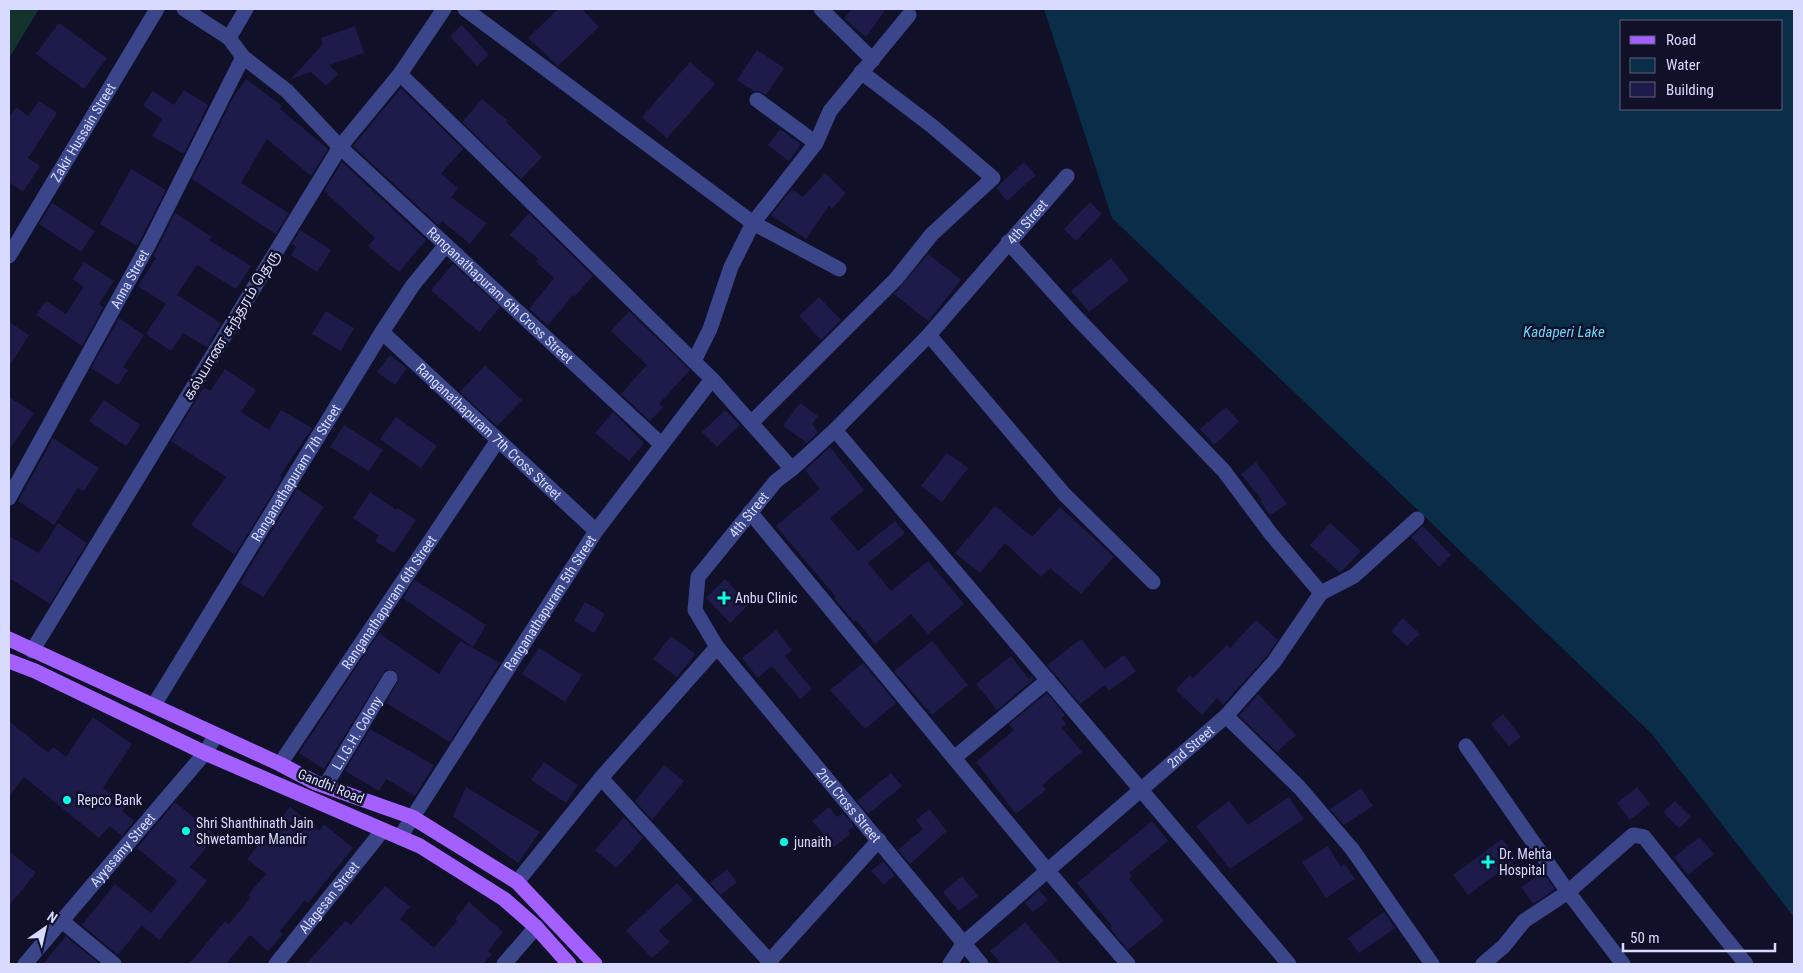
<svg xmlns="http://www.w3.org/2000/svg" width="1803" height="973" font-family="'Roboto Condensed','Noto Sans Tamil',sans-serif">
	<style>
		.green { fill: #13332c }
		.water { fill: #0a2d48; fill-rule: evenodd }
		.building { fill: #1c1b4a }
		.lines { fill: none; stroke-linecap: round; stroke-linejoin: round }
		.minor { stroke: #3a4689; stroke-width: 15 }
		.major { stroke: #a45fff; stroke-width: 15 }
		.poi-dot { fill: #04ffe8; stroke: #101029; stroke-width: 2 }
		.labels { text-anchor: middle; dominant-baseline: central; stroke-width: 5; stroke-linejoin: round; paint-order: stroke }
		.street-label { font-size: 14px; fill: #d8dbff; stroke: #101029 }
		.poi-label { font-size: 14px; fill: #d8dbff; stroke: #101029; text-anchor: start }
		.water-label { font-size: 15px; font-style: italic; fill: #66d6ff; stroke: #101029 }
	</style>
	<rect width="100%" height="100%" fill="#101029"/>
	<!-- green -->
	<path class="green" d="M9,9h30l-30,49z"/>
	<!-- water -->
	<path class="water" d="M1044,9h750v908l-143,-184 -539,-515zM1622,21h160v88h-160z"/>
	<!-- building -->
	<g class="building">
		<path d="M558,9h24l17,18 -41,39 -30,-28z"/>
		<path d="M851,9h35l-20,28 -22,-18z"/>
		<path d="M59,23l48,35 -23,31 -48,-35z"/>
		<path d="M462,25l27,30 -12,11 -27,-30z"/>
		<path d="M355,26l9,27 -35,12 9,9 -12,12 -15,-14 -20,7 32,-35 -2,-6z"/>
		<path d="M757,50l27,18 -18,27 -8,-4h-4l-17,-11z"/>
		<path d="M690,62l25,22 -48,54 -25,-21z"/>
		<path d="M246,79l36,27 -2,3 48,40 -17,27 -44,-37 -26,44 48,30 -13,21 -84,-55 42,-83z"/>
		<path d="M401,88l62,61 -22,25 17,14 -7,9 35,26 -16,21 -28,-23 -4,4 -85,-79z"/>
		<path d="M184,90l24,15 -24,49 -32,-18 10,-17 -19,-14 10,-14 21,14z"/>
		<path d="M482,99l25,21 -1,2 36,35 -21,22 -59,-57z"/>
		<path d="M39,101l18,12 -29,45 12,8 -17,26 -14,-10v-64l7,-11 12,9z"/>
		<path d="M780,129l21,15 -12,17 -21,-16z"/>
		<path d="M342,162l84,78 -27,32 -31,-26 7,-8 -51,-47z"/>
		<path d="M1024,162l12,13 -29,26 -11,-13z"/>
		<path d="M131,169l35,21 -29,56 -37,-22z"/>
		<path d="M825,173l21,20 -14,16 -3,-3 -23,33 -35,-24 21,-26 11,8z"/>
		<path d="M1090,202l12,12 -26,27 -12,-12z"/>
		<path d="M52,203l43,28 -14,21 -42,-28z"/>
		<path d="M175,213l37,24 -3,3 42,26 -15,23 -39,-24 -20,30 44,28 -14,24 -24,-14 -12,18 -25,-17 20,-30 -28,-18 18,-28 -3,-2z"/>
		<path d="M529,213l64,63 -19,21 -1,-2 -25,30 -19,-16 25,-31 -18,-16 2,-3 -28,-24z"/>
		<path d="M300,230l31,20 -14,22 -26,-17 5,-8 -4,-3z"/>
		<path d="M928,254l33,26 -33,41 -34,-27z"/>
		<path d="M1111,258l18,22 -40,32 -18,-21z"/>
		<path d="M84,262l30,19 -15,23 4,4 -21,38 -46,-31 10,-14 20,13 18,-27 -11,-8z"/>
		<path d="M453,264l47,43 -21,25 -48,-42z"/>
		<path d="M819,297l22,23 -20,20 -22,-24z"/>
		<path d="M326,311l28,17 -13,23 -29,-17z"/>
		<path d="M629,311l61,59 -31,34 4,3 -13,14 -29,-27 26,-29 -36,-34z"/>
		<path d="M119,318l25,17 -21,32 5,3 -10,15 -27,-17z"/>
		<path d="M9,322l20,13 -20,31z"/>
		<path d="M390,355l17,13 -12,17 -18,-13z"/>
		<path d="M485,365l37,35 -25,26 -37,-34z"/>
		<path d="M225,369l31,21 -15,22 28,18 12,-20 31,18 -32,48 2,2 -47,77 -44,-30 35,-48 -55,-36 33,-54 6,4z"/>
		<path d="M9,397l25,16 -25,37z"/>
		<path d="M104,400l36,25 -14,21 -37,-25z"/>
		<path d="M800,403l18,13 -6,8 6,8 -11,11 -24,-17z"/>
		<path d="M1226,407l13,15 -25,23 -14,-16z"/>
		<path d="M725,410l15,15 -23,22 -15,-15z"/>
		<path d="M613,412l31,31 -15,18 -34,-28z"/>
		<path d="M396,417l41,29 -16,22 -41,-29z"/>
		<path d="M344,425l39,25 -14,21 -39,-24z"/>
		<path d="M53,438l46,30 -15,23 -6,-3 -24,37 -36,-24z"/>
		<path d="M830,447l34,43 -34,28 28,33 37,-30 10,12 -37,30 23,28 37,-30 36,43 -36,30 -17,-20 -36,30 -19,-24 -2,2 -20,-24 2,-1 -60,-71 44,-37 -15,-19z"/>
		<path d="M947,453l21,15 -26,34 -21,-16z"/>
		<path d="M1256,462l31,42 -17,11 -10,-14 2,-1 -21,-26z"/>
		<path d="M297,489l27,18 -61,90 -23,-14z"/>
		<path d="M370,492l26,18 1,-2 19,12 -22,33 -19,-12 4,-5 -26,-18z"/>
		<path d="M995,506l37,31 28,-30 54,50 -33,37 -31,-26 -9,9 -36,-34 -25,30 -25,-20z"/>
		<path d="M58,523l29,20 -37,61 -41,-26v-42l30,17z"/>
		<path d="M1330,523l31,28 -21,22 -30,-28z"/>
		<path d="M1423,526l28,29 -12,12 -28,-30z"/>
		<path d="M725,579l24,25 -19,19 -24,-25z"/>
		<path d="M415,580l71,45 -13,22 -70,-49z"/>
		<path d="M585,602l20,12 -11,19 -20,-12z"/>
		<path d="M1403,618l17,16 -13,12 -16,-15z"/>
		<path d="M1256,620l22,20 -11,16 -44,49 -6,-7 -15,17 -26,-25 14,-15 3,3 34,-33 3,3z"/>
		<path d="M776,630l16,20 -7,6 27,33 -12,10 -28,-33 -14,12 -16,-20z"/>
		<path d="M379,633l60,41 21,-33 40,22 -50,79 -64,-39 13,-25 -5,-8h-9l-61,99 -25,-16z"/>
		<path d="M671,636l24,18 -18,23 -24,-18z"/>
		<path d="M1081,639l24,30 19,-14 12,16 -27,20 -4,-6 -25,19 -33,-39z"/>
		<path d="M932,641l36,44 -36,30 -38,-44z"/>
		<path d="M539,648l43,27 -17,27 -43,-28z"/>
		<path d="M1011,656l18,23 3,-3 2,3 -37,31 -21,-26z"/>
		<path d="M863,663l33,40 -31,26 -35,-39z"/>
		<path d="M1047,693l18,22 -3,3 4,6 -4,4 20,24 -40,33 4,5 -30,24 -40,-52 38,-32 -5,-6z"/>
		<path d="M1258,694l38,41 -19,17 -38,-36z"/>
		<path d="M1503,714l18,23 -12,9 -18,-22z"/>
		<path d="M93,717l39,27 -29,44 23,18 -4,5 12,10 -12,15 -12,-10 -11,12 -75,-61 -15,19v-75l39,32 5,-6 13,10z"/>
		<path d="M370,729l64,36 -19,31 -29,-17 -7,12 -34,-20z"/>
		<path d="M544,762l34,23 -12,18 -35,-23z"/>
		<path d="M664,765l20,16 -32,39 -17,-19z"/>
		<path d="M891,773l11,13 -34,28 -11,-13z"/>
		<path d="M466,787l74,45 -22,31 -65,-47z"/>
		<path d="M1637,787l13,17 -20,16 -13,-17z"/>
		<path d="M1361,788l12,18 -29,19 -14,-16z"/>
		<path d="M1289,797l15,22 -74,50 -34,-43 33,-25 19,24z"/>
		<path d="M1675,801l16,16 -12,11 -16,-16z"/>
		<path d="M175,802l41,34 -26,31 17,14 -48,59 -17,-15 -24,30 -36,-30 33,-41 36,29 26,-32 -40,-33z"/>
		<path d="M290,807l29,24 5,-7 29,24 -45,55 -3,-3 -25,31 3,3 -15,17 -18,-16 -24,29h-37l36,-43 4,3 22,-27 -3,-2 18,-21 -19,-15z"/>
		<path d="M829,807l8,10 6,-4 11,13 -6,5 2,3 -16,13 -22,-26z"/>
		<path d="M929,809l18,22 -37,33 -12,-14 25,-21 -7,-9z"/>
		<path d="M624,817l19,21 -27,30 -21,-18z"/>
		<path d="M1152,821l16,20 -39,32 3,3 -3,3 35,42 -36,29 -18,-22 2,-2 -35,-43z"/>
		<path d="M1700,837l14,17 -26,21 -14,-18z"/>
		<path d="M1502,839l15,20 -49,36 -15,-20z"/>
		<path d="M1328,846l13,21 4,-3 10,15 -29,19 -24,-36z"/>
		<path d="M9,851l27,22 -27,33z"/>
		<path d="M883,861l12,14 -11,10 -13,-14z"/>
		<path d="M727,869l10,13 -16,13 -11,-12z"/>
		<path d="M1543,872l12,17 -22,15 -12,-17z"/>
		<path d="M962,876l16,20 -19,15 -16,-19z"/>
		<path d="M677,883l16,17 -34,31 11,11 -18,16 -26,-27z"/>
		<path d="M385,886l25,21 -10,12 34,29 23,-27 -2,-2 14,-17 34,30 -15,19 4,3 -9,10h-177l39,-43 6,4z"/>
		<path d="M1039,890l9,10 -15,12 -8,-9z"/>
		<path d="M1384,912l11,16 -36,25 -11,-15z"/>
		<path d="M1025,922l36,42h-59l-12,-13z"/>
		<path d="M66,936l4,4 30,24h-57z"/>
	</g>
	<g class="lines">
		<!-- minor -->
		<g class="minor">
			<path id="s1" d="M184,9l45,29 14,19 44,34 53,56 321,297"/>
			<path d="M465,9l288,214 86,46"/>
			<path d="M821,9l52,51"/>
			<path d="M229,38l17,-29"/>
			<path d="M400,74l312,305 80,90"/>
			<path d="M757,100l59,43"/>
			<path d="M1008,242l68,75 148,154 47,63 50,59"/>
			<path id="s2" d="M9,256l148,-247"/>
			<path id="s3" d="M382,332l214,199"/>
			<path d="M929,335l135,159 89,88"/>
			<path d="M694,361l16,-32 21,-62 22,-44 63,-80 14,-32 79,-96"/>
			<path d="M751,423l145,-144 36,-45 61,-56 -61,-52 -71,-54"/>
			<path d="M835,430l454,534"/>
			<path id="s4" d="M9,498l141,-256 93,-185"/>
			<path d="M750,512l296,357 82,95"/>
			<path id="s5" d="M717,647l264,317"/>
			<path d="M32,651l308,-504 60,-73 44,-65"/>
			<path id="s6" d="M154,705l228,-373 31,-47 33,-40"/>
			<path d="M1226,716l73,71 53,62 80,115"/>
			<path d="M1466,746l102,146 55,72"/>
			<path d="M954,758l94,-78"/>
			<path id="s7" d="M280,764l218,-324"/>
			<path d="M601,778l171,186"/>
			<path id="s8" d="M325,786l65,-108"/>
			<path id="s9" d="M400,837l196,-306 116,-152"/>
			<path id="s10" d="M517,882l84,-104 116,-131 -22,-37 3,-33 78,-96 16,-12 43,-39 94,-95 138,-159"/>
			<path d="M62,921l52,43"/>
			<path id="s11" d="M25,964l180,-211 11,-18"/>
			<path id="s12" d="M276,964l107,-134"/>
			<path d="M504,964l32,-37"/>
			<path d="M767,964l112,-124"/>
			<path id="s13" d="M950,964l14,-21 262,-227 48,-54 47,-69 33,-17 63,-57"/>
			<path d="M1483,964l21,-18 20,-25 44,-29 65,-57 11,2 102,127"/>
		</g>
		<!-- major -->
		<g class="major">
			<path d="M9,639l271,125 36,19 96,34 105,65 78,82"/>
			<path d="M9,661l26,10 170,82 215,93 84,53 32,28 33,37"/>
		</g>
	</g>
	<!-- markers -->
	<g class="poi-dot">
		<path d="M721.5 590.5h5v5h5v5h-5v5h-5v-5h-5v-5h5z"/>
		<circle cx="67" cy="800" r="5"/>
		<circle cx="186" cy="831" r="5"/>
		<circle cx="784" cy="842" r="5"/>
		<path d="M1485.5 854.5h5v5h5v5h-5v5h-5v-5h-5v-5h5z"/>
	</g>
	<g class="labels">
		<!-- street labels -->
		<g class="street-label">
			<text stroke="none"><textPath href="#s2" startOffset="144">Zakir Hussain Street</textPath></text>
			<text stroke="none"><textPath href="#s10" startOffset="870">4th Street</textPath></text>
			<text stroke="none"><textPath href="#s4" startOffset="250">Anna Street</textPath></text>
			<text stroke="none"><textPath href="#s1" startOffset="428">Ranganathapuram 6th Cross Street</textPath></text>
			<text transform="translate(231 325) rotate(-59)">கல்யாண சுந்தரம் தெரு</text>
			<text stroke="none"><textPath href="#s3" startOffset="146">Ranganathapuram 7th Cross Street</textPath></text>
			<text stroke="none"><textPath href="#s6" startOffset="272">Ranganathapuram 7th Street</textPath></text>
			<text stroke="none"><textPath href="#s10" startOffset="465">4th Street</textPath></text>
			<text stroke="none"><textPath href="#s7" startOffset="195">Ranganathapuram 6th Street</textPath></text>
			<text stroke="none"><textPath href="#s9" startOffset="278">Ranganathapuram 5th Street</textPath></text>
			<text stroke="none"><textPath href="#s8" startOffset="62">L.I.G.H. Colony</textPath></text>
			<text stroke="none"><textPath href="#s13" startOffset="325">2nd Street</textPath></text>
			<text transform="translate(331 786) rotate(22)">Gandhi Road</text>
			<text stroke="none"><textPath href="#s5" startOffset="206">2nd Cross Street</textPath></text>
			<text stroke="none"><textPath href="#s11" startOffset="150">Ayyasamy Street</textPath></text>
			<text stroke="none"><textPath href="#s12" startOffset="85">Alagesan Street</textPath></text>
		</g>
		<!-- poi labels -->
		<g class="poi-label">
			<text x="735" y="598">Anbu Clinic</text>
			<text x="77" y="800">Repco Bank</text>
			<text x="196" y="823">Shri Shanthinath Jain<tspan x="196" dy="16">Shwetambar Mandir</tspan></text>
			<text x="794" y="842">junaith</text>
			<text x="1499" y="854">Dr. Mehta<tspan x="1499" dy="16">Hospital</tspan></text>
		</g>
		<!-- water labels -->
		<g class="water-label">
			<text x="1564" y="332">Kadaperi Lake</text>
		</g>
	</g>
	<!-- border -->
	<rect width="1803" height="973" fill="none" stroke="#d8dbff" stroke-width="20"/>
	<!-- legend -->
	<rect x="1620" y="20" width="162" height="90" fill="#101029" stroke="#60617f"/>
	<rect x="1630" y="36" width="25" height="8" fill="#a45fff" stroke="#60617f"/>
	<text x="1666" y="45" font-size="15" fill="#d8dbff">Road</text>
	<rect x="1630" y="58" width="25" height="15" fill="#0a2d48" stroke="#60617f"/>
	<text x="1666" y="70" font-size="15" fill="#d8dbff">Water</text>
	<rect x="1630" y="82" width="25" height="15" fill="#1c1b4a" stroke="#60617f"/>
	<text x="1666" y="95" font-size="15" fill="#d8dbff">Building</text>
	<!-- north arrow -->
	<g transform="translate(45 928) rotate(34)" stroke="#101029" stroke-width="4" paint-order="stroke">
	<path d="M0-4L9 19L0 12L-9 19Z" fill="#d8dbff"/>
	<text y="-8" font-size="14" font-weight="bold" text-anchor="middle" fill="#d8dbff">N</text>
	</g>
	<!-- scale -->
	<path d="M1623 943v8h152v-8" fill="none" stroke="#d8dbff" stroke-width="2.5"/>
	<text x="1630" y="943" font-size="15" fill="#d8dbff" stroke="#101029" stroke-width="4" paint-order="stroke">50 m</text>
</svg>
